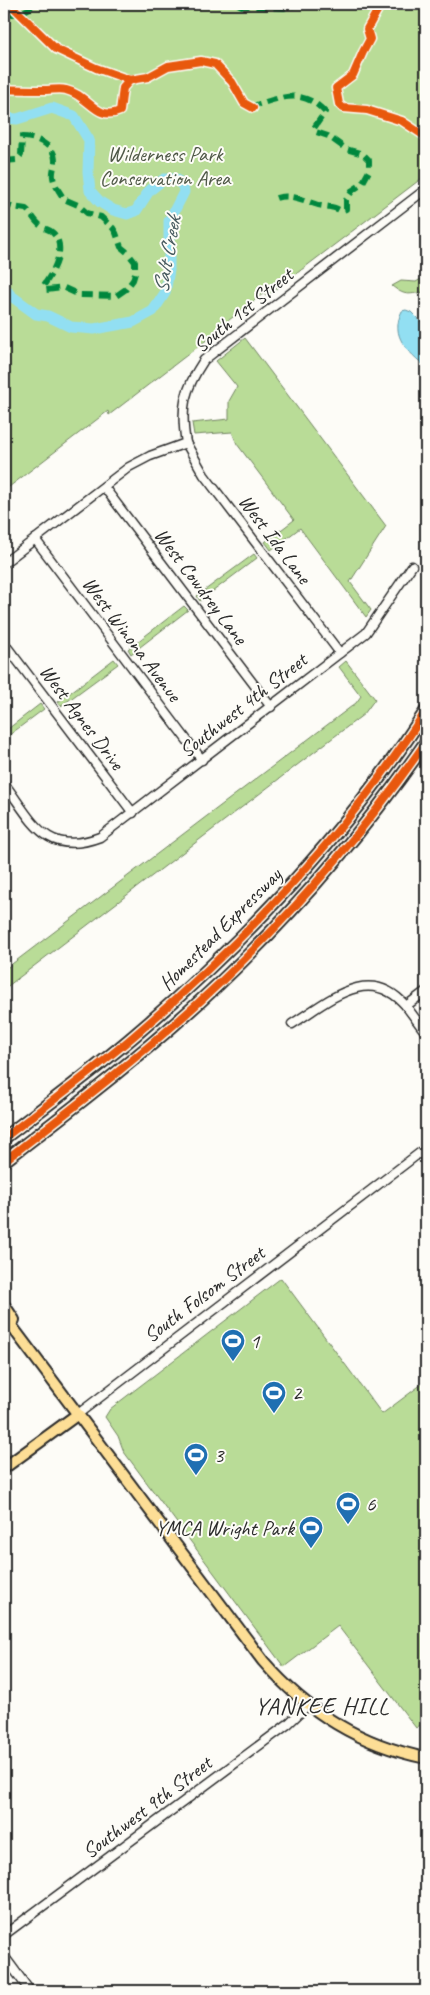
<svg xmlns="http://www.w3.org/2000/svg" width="430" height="1995" font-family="Caveat,sans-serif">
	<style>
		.green { fill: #b9dc97; stroke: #728461 }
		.water { fill: #92dff2; stroke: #6997a2 }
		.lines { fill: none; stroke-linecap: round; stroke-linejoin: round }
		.river { stroke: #92dff2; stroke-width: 11 }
		.minor-casing { stroke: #2b2b2b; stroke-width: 11 }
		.major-casing { stroke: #2b2b2b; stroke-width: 14 }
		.highway-casing { stroke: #2b2b2b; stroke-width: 15 }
		.minor { stroke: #fdfcf7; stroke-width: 8 }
		.major { stroke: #fdde96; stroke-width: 10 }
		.highway { stroke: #fdde96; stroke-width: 11 }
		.quiet { stroke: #00873e; stroke-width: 6; stroke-dasharray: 12 6; stroke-linecap: butt }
		.cycleway-casing { stroke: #fdfcf7; stroke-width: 11 }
		.cycleway { stroke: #e8590c; stroke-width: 8 }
		.labels { text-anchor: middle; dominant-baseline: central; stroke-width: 4; stroke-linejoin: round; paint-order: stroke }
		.park-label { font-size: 21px; fill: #4e5746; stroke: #fdfcf7 }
		.street-label { font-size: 21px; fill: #2b2b2b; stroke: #fdfcf7 }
		.poi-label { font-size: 21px; fill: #2b2b2b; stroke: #fdfcf7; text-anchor: start }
		.water-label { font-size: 22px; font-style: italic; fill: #45585d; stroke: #fdfcf7 }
		.quarter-label { font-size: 24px; letter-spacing: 1px; fill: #2b2b2b; stroke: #fdfcf7 }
	</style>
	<rect width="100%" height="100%" fill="#fdfcf7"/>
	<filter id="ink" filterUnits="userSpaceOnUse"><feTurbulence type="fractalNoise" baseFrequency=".02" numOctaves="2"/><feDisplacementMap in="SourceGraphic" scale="10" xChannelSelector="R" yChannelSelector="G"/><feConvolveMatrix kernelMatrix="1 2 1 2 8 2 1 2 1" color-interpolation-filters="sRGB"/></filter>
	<g filter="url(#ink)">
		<!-- green -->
		<g class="green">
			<path d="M4,4h422v171l-159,121 -3,-3 -44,34 1,2 -112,86 -1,-4 -103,79z"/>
			<path d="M426,276v16c-17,1 -19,6 -34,-6l9,-5 15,1z"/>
			<path d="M245,338l141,188 -36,56 21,28 -5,7 -66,-89 -29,22 -6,-8 29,-22 -57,-76 -5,-12 -38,3 -2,-12 37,-4v-18l8,-14 -21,-26z"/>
			<path d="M254,554l3,4 -57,43 -3,-5z"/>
			<path d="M184,606l4,4 -57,44 -3,-5z"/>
			<path d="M114,659l4,5 -57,42 -3,-4z"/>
			<path d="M346,661l29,38 -11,15 -360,275v-19l352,-267 5,-7 -22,-29z"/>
			<path d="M40,704l4,5 -40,30v-7z"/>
			<path d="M281,1278l101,136 44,-33v340l-10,7 -78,-102 -54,41 -160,-215 -6,-16 -13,-19 5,-8z"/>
		</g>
		<!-- water -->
		<path class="water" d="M406,310l5,2 15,15v40c-17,-15 -37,-30 -24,-56z"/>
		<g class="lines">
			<!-- river -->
			<path class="river" d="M4,118l13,1 35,-11 22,8 15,24 -1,32 2,19 10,11 13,8 14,4 9,-3 13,-20 15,-12h12l7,7 1,6 -15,29v49l-4,23 -12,18 -20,11 -39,7 -23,-2 -23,-11 -12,-2 -26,-19 -6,-9"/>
			<defs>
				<g id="minor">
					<path d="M186,443l18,32 136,178"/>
					<path d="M104,487l167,220"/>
					<path d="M35,539l167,221"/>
					<path d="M4,563l125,-96 21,-11 36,-13c-6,-35 -2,-53 18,-83l222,-171"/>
					<path d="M4,643l129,170"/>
					<path d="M4,783c28,37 41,75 96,54l266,-204 46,-67"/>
					<path d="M406,1006l20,27"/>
					<path d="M292,1024c37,-23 77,-61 114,-18l20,-15"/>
					<path d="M78,1414l348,-266"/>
					<path d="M4,1935l284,-211 20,-19"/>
					<path d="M4,1956l26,35"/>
				</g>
				<g id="major">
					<path d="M4,1305l10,15"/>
					<path d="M4,1316l259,345c43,50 98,84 163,97"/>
					<path d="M4,1468l74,-54"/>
				</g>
				<g id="highway">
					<path d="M4,1138c44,-34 89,-67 131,-103 110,-94 212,-203 291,-324"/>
					<path d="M4,1161c56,-43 112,-86 165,-132 97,-84 184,-182 257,-287"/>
				</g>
			</defs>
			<!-- minor casing -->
			<use href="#minor" class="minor-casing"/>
			<!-- major casing -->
			<use href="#major" class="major-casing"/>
			<!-- highway casing -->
			<use href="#highway" class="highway-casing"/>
			<!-- minor -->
			<use href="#minor" class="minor"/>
			<!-- major -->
			<use href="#major" class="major"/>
			<!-- highway -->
			<use href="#highway" class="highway"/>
			<!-- quiet -->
			<g class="quiet">
				<path d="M238,4l4,2 42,2 15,-4"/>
				<path d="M4,14h15l18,-10"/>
				<path d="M250,105l3,3 3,-3c27,-8 47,-17 69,7l-11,16 2,4 12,4 18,13 17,5 6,6v11l-7,13 -9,6 -7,10v9l-5,2c-7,-5 -14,-4 -23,-6 -13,-4 -28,-12 -42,-7"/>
				<path d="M4,161l13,-1 4,-5 1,-18c13,0 34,8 33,24 0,5 -3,10 -2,16 1,7 7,16 11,22l14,6 9,8 14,4 12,11 3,5 5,14 6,5 8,10v11l-2,7 -7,9 -10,7 -36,-1 -16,-7 -18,2 -2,-5c10,-14 24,-39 8,-53 -3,-3 -8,-3 -11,-6 -6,-4 -9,-12 -15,-17l-13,-2 -9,-3"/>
			</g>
			<defs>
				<g id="cycleway">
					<path d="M10,4l46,45 40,19 34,12 18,-3 20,-11 33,-5 14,3 17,18 12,21 9,5"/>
					<path d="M381,4l-14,25 3,10 -7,13 -10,23 -17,13 3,16 4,4 24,2 35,11 24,16"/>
					<path d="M4,89c14,1 28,1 43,1 6,0 13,-2 19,0 23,5 30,32 54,21l3,-23 7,-8"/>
					<path d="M4,1138c44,-34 89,-67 131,-103 110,-94 212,-203 291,-324"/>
					<path d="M4,1161c56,-43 112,-86 165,-132 97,-84 184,-182 257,-287"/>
				</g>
			</defs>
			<!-- cycleway casing -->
			<use href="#cycleway" class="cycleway-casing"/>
			<!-- cycleway -->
			<use href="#cycleway" class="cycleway"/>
		</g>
	</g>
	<!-- icons -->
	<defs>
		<symbol id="stadium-pin" viewBox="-11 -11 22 30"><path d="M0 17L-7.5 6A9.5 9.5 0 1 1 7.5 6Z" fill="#1f6fb2" stroke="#fdfcf7"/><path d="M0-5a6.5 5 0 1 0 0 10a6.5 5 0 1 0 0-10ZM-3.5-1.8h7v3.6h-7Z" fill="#fff"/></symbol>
	</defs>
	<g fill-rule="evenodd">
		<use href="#stadium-pin" x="219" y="1327" width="28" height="38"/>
		<use href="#stadium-pin" x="260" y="1379" width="28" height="38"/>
		<use href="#stadium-pin" x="182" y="1441" width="28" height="38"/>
		<use href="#stadium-pin" x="334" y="1490" width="28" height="38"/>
		<use href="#stadium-pin" x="297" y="1514" width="28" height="38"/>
	</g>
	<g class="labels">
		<!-- park labels -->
		<g class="park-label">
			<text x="165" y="154">Wilderness Park<tspan x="165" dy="24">Conservation Area</tspan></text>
		</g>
		<!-- street labels -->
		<g class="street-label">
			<text transform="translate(243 310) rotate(-39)">South 1st Street</text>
			<text transform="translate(275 539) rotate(53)">West Ida Lane</text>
			<text transform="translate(201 586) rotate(53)">West Cowdrey Lane</text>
			<text transform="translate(132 639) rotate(53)">West Winona Avenue</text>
			<text transform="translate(243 705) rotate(-38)">Southwest 4th Street</text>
			<text transform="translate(82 717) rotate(53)">West Agnes Drive</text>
			<text transform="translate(220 929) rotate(-45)">Homestead Expressway</text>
			<text transform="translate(204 1294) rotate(-37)">South Folsom Street</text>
			<text transform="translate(147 1807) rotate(-37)">Southwest 9th Street</text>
		</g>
		<!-- poi labels -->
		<g class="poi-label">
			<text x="250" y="1341">1</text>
			<text x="292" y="1393">2</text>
			<text x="214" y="1455">3</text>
			<text x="366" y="1504">6</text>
			<text x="294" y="1528" text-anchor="end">YMCA Wright Park</text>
		</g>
		<!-- water labels -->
		<g class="water-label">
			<text transform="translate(167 255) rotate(-80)">Salt Creek</text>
		</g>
		<!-- quarter labels -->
		<g class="quarter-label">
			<text x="322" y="1706">YANKEE HILL</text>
		</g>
	</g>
	<!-- margin -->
	<rect width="430" height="1995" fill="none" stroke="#fdfcf7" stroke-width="20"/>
	<rect x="10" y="10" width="410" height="1975" fill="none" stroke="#2b2b2b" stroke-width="2" filter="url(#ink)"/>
</svg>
